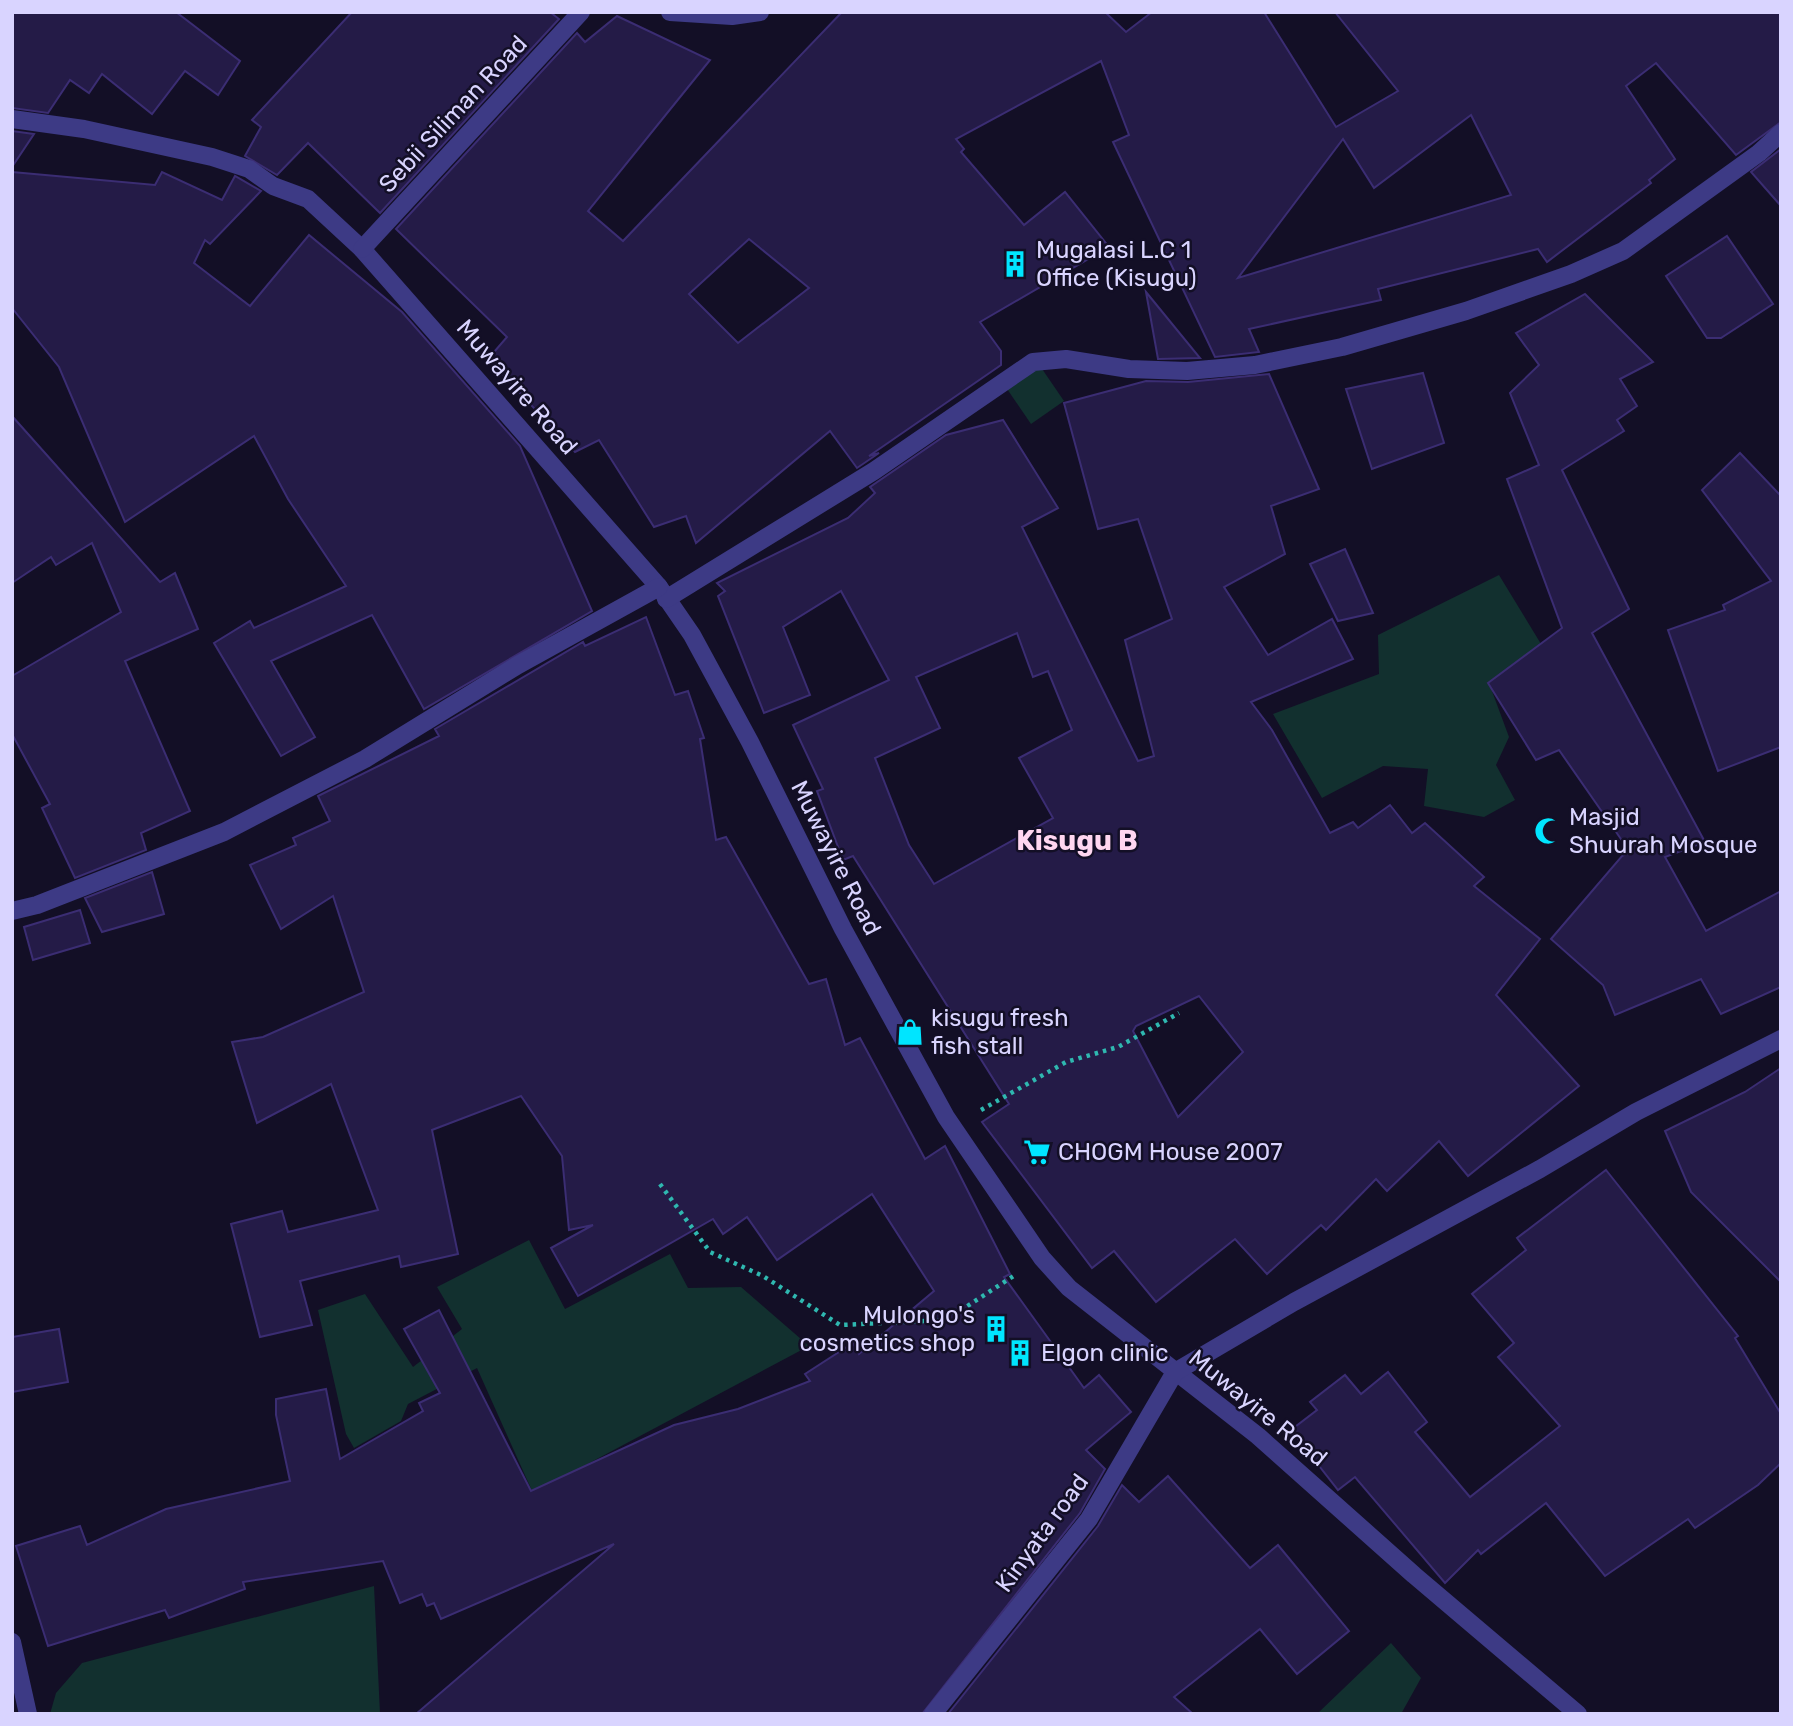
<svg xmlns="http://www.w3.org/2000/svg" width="1793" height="1726" font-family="Rubik,sans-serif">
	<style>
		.green { fill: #12302f }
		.building { fill: #241b47; stroke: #3b2d73; stroke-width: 2; fill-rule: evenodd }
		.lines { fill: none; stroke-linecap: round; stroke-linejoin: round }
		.path { stroke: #2fb8b0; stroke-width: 4.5; stroke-dasharray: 3.5 5; stroke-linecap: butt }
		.street { stroke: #3d3a85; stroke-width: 18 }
		.labels { text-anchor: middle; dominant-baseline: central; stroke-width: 5; stroke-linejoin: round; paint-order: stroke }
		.street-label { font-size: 24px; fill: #d9d4ff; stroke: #130f26 }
		.poi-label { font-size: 24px; fill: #d9d4ff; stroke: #130f26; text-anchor: start }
		.quarter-label { font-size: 28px; font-weight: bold; fill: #ffd6f0; stroke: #130f26 }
	</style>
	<rect width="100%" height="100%" fill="#130f26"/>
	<!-- green -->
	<g class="green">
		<path d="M1038,363l26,38 -33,23 -26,-38z"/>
		<path d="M1499,575l42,69 -52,39 20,54 -13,28 19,35 -31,17 -60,-11 4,-37 -45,-3 -61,32 -49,-84 106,-40 -1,-39z"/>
		<path d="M529,1240l36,69 105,-55 18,34 53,-1 68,59 -276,147 -56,-125 -69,36 -7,17 -47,27 -8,-14 -28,-124 47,-16 48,73 49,-38 -25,-42z"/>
		<path d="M374,1586l6,128h-330l6,-21 26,-30z"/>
		<path d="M1391,1643l30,35 -20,36h-84z"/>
	</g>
	<!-- building -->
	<g class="building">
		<path d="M12,12h164l64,49 -22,34 -33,-24 -33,43 -50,-40 -13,19 -19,-13 -22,33 -36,-5z"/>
		<path d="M352,12h198l9,7 -179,194 -72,-70 -31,32 -32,-19 16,-29 -9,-7z"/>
		<path d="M842,12h263l21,20 26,-20h112l72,115 62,-36 -63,-79h446v110l-45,33 -80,-92 -30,23 49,73 -26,21 2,3 -104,79 -9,-13 -160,40 3,11 -132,29 10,23 -44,5 -102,-215 16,-7 -28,-74 -145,78 8,10 -3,3 63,73 41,-33 44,55 -129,75 21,29v14l-132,91 10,-3 -22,15 -27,-37 -134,112 -10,-27 -32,11 -55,-87 -24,12 -87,-93 19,-22 -111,-108 181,-196 8,9 32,-26 93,44 -122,151 35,30zM1471,115l40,80 -273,83 105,-139 31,49zM749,239l60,49 -71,55 -49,-49z"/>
		<path d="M12,131l22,3 -22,33z"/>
		<path d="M1781,149v57l-30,-34z"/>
		<path d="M12,172l143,13 7,-13 60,28 13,-24 26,15 -51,53 -5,-4 -11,23 56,43 59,-71 93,77 118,134 72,165 -168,98 -52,-94 -101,46 44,76 -34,19 -67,-113 36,-22 4,7 92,-42 -58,-87 -34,-63 -129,86 -66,-155 -47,-59z"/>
		<path d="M1727,236l46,68 -52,34h-14l-41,-62z"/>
		<path d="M1146,292l54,66 -42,1z"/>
		<path d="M1585,294l68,68 -33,17 17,27 -20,14 7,11 -62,39 67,139 -37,24 113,209 -40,15 41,74 75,-40v96l-60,27 -20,-35 -86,36 -12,-30 -52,-46 71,-83 8,-4 -71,-102 -23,10 -48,-77 74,-55 -55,-149 32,-14 -29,-72 29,-28 -23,-32z"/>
		<path d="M1423,373l21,70 -72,26 -26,-80z"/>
		<path d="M1269,374l50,115 -48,17 14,48 -61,33 44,68 64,-36 21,40 -102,43 21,28 58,103 23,-11 5,6 32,-23 22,28 13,-10 59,54 -10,9 66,53 -44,56 83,91 -111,90 -29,-35 -52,50 -11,-12 -50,51 -5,-5 -54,49 -32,-35 -79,63 -42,-51 -22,17 -110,-146 27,-18 -156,-248 -10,4 -26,-69 6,-2 -30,-64 96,-45 -48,-89 -58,36 27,68 -46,18 -46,-117 7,-5 -8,-8 131,-65 27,-25 -5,-6 76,-52 57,-15 55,88 -36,19 116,234 16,-5 -29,-116 47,-21 -34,-100 -40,10 -34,-126 82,-22 42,1zM1017,633l16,44 15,-6 24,59 -53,28 34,60 -119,66 -25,-39 -34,-87 65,-30 -24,-51zM1199,996l44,56 -65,65 -45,-86 3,-5z"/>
		<path d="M12,416l148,166 15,-9 23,56 -73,32 65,150 -49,22 5,17 -71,28 -33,-70 8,-4 -38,-70v-58l109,-64 -29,-69 -36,22 -5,-8 -39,26z"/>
		<path d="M1740,453l41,43v251l-63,24 -50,-141 57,-20 -2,-5 48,-24 -69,-91z"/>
		<path d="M1345,549l28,64 -35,8 -28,-57z"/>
		<path d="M646,617l29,78 13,-4 16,47 -4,1 16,101 10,-3 83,147 17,-5 19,66 15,-7 65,121 20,-13 65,128 -6,3 80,111 15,-13 32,37 -45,38 19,19 -25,44 -158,201h-506l198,-170 -173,75 -7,-16 -7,3 -5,-12 -22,9 -17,-42 -140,21 2,7 -76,29 -4,-8 -117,36 -32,-100 64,-20 7,19 79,-36 124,-28 -14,-66v-16l50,-10 14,70 83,-48 -4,-8 21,-10 -36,-64 35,-19 92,181 143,-66 64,-16 72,-28 -5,-7 48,-31 6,11 75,-63 -62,-97 -95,66 -30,-43 -24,17 -10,-15 -135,77 -27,-48 42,-23 -24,5 -7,-74 -41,-60 -89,34 26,124 -57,13 -2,-11 -99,25 12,44 -52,12 -29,-113 51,-13 6,21 90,-22 -47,-126 -74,39 -25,-81 31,-5 101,-45 -31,-96 -52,33 -31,-64 46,-20 -3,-7 37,-17 -12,-25 121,-60 -4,-7 148,-87 2,4z"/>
		<path d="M152,872l12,42 -62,18 -17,-34z"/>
		<path d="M80,910l10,33 -57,17 -9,-33z"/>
		<path d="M1781,1068v214l-90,-90 -26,-61 80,-39z"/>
		<path d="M1606,1170l132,166 -3,2 46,76v49l-23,22 -63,43 -7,-9 -83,57 -59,-73 -65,51 -3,-4 -33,33 -90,-106 -17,13 -47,-60 26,-20 -7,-8 35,-27 16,19 27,-22 39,50 -12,10 55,65 90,-71 -62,-69 16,-14 -42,-49 54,-44 -9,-12z"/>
		<path d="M59,1329l9,53 -56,10v-55z"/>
		<path d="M1168,1476l82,92 28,-23 71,86 -52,43 -37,-45 -86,68 19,17h-245l150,-188 24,-41 17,17z"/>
	</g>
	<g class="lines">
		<!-- path -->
		<g class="path">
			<path d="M981,1110l85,-48 52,-15 61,-34"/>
			<path d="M660,1184l50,68 53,24 77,49 106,-5 69,-45"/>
		</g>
		<!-- street -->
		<g class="street">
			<path d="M670,12l62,4 28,-4"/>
			<path d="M12,119l72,10 128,28 37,12 24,17 35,13 54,50 297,338 33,48 58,107 93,187 103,188 96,141 27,30 189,148 156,139 164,139"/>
			<path d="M362,249l219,-237"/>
			<path d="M666,599l208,-128 159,-109 33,-3 63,10 58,2 68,-6 87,-18 124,-36 105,-37 52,-23 136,-98 22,-20"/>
			<path d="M12,911l25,-6 187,-73 141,-73 153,-94 141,-78"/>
			<path d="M12,1642l16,72"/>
			<path d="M933,1714l156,-195 86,-147 119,-70 246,-133 96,-57 145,-73"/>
		</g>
	</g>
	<!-- icons -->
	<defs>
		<symbol id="building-bare" viewBox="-9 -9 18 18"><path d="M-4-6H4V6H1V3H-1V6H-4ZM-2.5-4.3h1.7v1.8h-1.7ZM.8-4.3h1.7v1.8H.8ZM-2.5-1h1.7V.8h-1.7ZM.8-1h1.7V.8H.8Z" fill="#00e5ff" stroke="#130f26" stroke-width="2.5" paint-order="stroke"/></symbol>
		<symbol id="mosque-bare" viewBox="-9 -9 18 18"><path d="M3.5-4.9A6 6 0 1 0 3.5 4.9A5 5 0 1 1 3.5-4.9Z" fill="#00e5ff" stroke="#130f26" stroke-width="2.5" paint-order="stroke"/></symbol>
		<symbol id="shop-bare" viewBox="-9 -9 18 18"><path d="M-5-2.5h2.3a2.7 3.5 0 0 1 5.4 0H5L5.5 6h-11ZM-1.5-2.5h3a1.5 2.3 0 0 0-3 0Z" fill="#00e5ff" stroke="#130f26" stroke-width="2.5" paint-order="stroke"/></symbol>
		<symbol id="supermarket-bare" viewBox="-9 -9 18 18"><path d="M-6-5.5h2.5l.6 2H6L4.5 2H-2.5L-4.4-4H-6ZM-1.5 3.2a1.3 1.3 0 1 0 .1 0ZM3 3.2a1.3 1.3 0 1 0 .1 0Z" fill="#00e5ff" stroke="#130f26" stroke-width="2.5" paint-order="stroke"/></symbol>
	</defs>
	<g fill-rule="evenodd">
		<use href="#building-bare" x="996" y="245" width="38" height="38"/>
		<use href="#mosque-bare" x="1529" y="812" width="38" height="38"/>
		<use href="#shop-bare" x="891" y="1013" width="38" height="38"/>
		<use href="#supermarket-bare" x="1018" y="1133" width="38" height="38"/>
		<use href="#building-bare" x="977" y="1310" width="38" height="38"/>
		<use href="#building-bare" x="1001" y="1334" width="38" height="38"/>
	</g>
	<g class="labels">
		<!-- street labels -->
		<g class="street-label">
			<text transform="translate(453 114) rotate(-47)">Sebii Siliman Road</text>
			<text transform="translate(517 387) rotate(49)">Muwayire Road</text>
			<text transform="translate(836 858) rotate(63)">Muwayire Road</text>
			<text transform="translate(1258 1408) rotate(39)">Muwayire Road</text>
			<text transform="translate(1042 1533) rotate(-54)">Kinyata road</text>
		</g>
		<!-- poi labels -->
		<g class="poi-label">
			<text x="1036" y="250">Mugalasi L.C 1<tspan x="1036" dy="28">Office (Kisugu)</tspan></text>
			<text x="1569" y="817">Masjid<tspan x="1569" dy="28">Shuurah Mosque</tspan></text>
			<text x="931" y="1018">kisugu fresh<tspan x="931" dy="28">fish stall</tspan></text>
			<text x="1058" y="1152">CHOGM House 2007</text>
			<text x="975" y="1315" text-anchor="end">Mulongo's<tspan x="975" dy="28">cosmetics shop</tspan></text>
			<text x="1041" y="1353">Elgon clinic</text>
		</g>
		<!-- quarter labels -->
		<g class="quarter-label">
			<text x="1077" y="840">Kisugu B</text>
		</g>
	</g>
	<!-- border -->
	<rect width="1793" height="1726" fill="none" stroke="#d9d4ff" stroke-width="28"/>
</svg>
